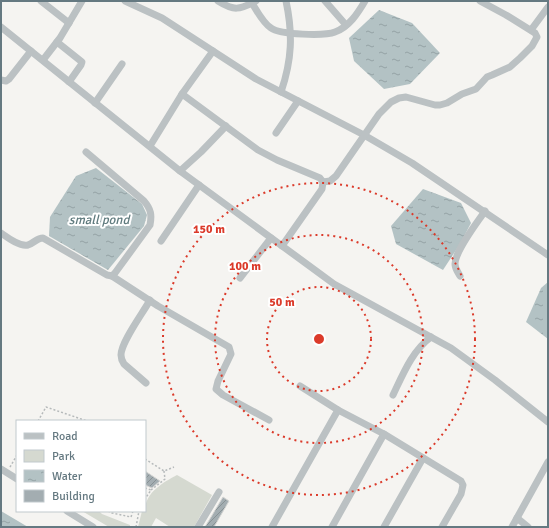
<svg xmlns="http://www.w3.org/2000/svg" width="549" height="528" font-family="Signika,sans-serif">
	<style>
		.green { fill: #d5d9d0 }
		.water { fill: url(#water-ripples) }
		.building { fill: url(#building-hatch); stroke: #d6d6d4 }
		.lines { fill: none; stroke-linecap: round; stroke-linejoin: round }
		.path { stroke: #b6babb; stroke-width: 1.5; stroke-dasharray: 2 2; stroke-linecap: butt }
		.minor { stroke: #bbc1c3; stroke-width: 7 }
		.ring { fill: none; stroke: #db3a2a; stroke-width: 2; stroke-dasharray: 2 4 }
		.labels { text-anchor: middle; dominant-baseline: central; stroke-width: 4; stroke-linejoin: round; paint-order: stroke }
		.water-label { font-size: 13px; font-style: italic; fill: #607b7e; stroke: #fff }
		.centre { fill: #db3a2a; stroke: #fff; stroke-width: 2 }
		.ring-label { font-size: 12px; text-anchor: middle; font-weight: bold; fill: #db3a2a; stroke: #fff; stroke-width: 4; stroke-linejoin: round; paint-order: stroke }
	</style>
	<defs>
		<pattern id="water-ripples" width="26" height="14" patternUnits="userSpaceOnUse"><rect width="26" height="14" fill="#b3c2c4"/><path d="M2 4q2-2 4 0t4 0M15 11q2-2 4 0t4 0" fill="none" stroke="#95a2a5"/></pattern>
		<pattern id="building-hatch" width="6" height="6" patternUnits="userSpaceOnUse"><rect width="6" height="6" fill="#a3adb1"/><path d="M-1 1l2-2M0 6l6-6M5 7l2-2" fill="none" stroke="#889295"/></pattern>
	</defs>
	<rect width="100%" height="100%" fill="#f5f4f1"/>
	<!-- green -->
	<g class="green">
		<path d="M177,475l35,20 -18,32h-24l-14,-9 -5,9h-13l4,-16h3c0,-18 17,-28 32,-36z"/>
		<path d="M82,511h17l3,3 28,11v2h-21z"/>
	</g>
	<!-- water -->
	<g class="water">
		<path d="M379,10l33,13 28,30 -30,31 -26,5 -30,-28 -5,-23z"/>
		<path d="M96,168l46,36 5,11 -3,11 -36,44 -59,-34 1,-19 26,-41z"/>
		<path d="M423,189l38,14 10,20 -11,21 -17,26 -47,-26 -5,-18z"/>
		<path d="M548,282v57l-22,-17 15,-34z"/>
		<path d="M1,511l27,16h-27z"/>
	</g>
	<!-- building -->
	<g class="building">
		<path d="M145,471l15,10 -8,7 -7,-3z"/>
		<path d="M223,497l6,4 -15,26h-9z"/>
	</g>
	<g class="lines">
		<!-- path -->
		<g class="path">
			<path d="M38,421l8,-14 41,14"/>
			<path d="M145,459l19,12 10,-4"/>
			<path d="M10,467l7,-12"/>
			<path d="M145,488l6,2 -6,9"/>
			<path d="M151,490l14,-11 -1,-8"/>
			<path d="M108,511l4,2 19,4 2,-6"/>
			<path d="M136,527l3,-16"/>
		</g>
		<!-- minor -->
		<g class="minor">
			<path d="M41,1l28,22"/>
			<path d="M125,1l37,17 94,61 108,56 48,28 136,92"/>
			<path d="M218,1c16,10 21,9 38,0"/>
			<path d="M325,1l21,24"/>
			<path d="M252,3c5,8 11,20 19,25 9,7 54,8 64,4 14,-5 23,-19 30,-31"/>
			<path d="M1,27l179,144 154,113 117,64 44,32 53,42"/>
			<path d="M531,30l17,-23"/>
			<path d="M57,42l25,20 -1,3 -12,17"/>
			<path d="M43,60l17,-22 22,-37"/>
			<path d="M1,80l5,1 3,-2 22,-28"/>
			<path d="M281,92c11,-32 12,-58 5,-91"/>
			<path d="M182,94l76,56 19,10 43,18 3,4 -1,7 -40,57"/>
			<path d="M95,103l27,-39"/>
			<path d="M276,133l22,-32"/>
			<path d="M150,146l32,-52 31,-43"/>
			<path d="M180,171l21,-19 25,-26"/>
			<path d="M323,182l7,-1 6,-5 43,-62 12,-12 8,-4 7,-1 29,8h5l7,-2 15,-9 14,-5 11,-12 5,-2 18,-8 10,-9 12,-12 5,-9 -2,-4 -29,-18 -26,-14"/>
			<path d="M1,233c7,5 19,14 27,12 6,-2 9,-7 15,-7l64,37 5,1 3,-3 35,-48c2,-10 1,-16 -6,-24l-58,-49"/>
			<path d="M161,241l38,-56"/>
			<path d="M112,276l46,30 71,41 2,7 -13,27 -2,8 7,6 46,25"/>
			<path d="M460,276c-2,-4 -5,-7 -5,-12 0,-13 22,-41 30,-53"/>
			<path d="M240,278l31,-40"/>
			<path d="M146,383l-22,-19c-2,-3 -3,-5 -3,-9 0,-13 22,-42 29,-55"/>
			<path d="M300,386l38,24 46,24 77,47 2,4 -2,9 -19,33"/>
			<path d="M393,395c10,-21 19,-44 38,-58"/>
			<path d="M1,469l16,10"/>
			<path d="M67,511l26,16"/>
			<path d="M517,518l11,9"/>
			<path d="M198,527l21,-35"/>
			<path d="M272,527l66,-117"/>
			<path d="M332,527l52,-93"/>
			<path d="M384,527l39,-69"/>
			<path d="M512,527l36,-65"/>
		</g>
	</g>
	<!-- distance rings -->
	<g class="ring">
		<circle cx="319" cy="339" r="52"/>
		<circle cx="319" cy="339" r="104"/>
		<circle cx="319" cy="339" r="156"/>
	</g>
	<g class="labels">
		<!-- water labels -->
		<g class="water-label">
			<text x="99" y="220">small pond</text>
		</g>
	</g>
	<circle cx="319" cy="339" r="6" class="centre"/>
	<g class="ring-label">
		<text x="209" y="233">150 m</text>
		<text x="245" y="270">100 m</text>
		<text x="282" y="306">50 m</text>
	</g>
	<!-- border -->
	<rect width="549" height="528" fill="none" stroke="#657981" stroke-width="4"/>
	<!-- legend -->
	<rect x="16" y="420" width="130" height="92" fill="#ffffff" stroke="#c1c9cd"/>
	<rect x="24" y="433" width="20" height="6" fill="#bbc1c3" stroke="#c1c9cd"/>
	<text x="52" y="440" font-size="12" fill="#657981">Road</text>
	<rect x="24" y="450" width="20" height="12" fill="#d5d9d0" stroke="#c1c9cd"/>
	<text x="52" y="460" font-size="12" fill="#657981">Park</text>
	<rect x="24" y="470" width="20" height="12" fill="url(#water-ripples)" stroke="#c1c9cd"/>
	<text x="52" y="480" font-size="12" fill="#657981">Water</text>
	<rect x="24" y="490" width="20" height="12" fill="#a3adb1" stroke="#c1c9cd"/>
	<text x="52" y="500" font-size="12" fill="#657981">Building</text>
</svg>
